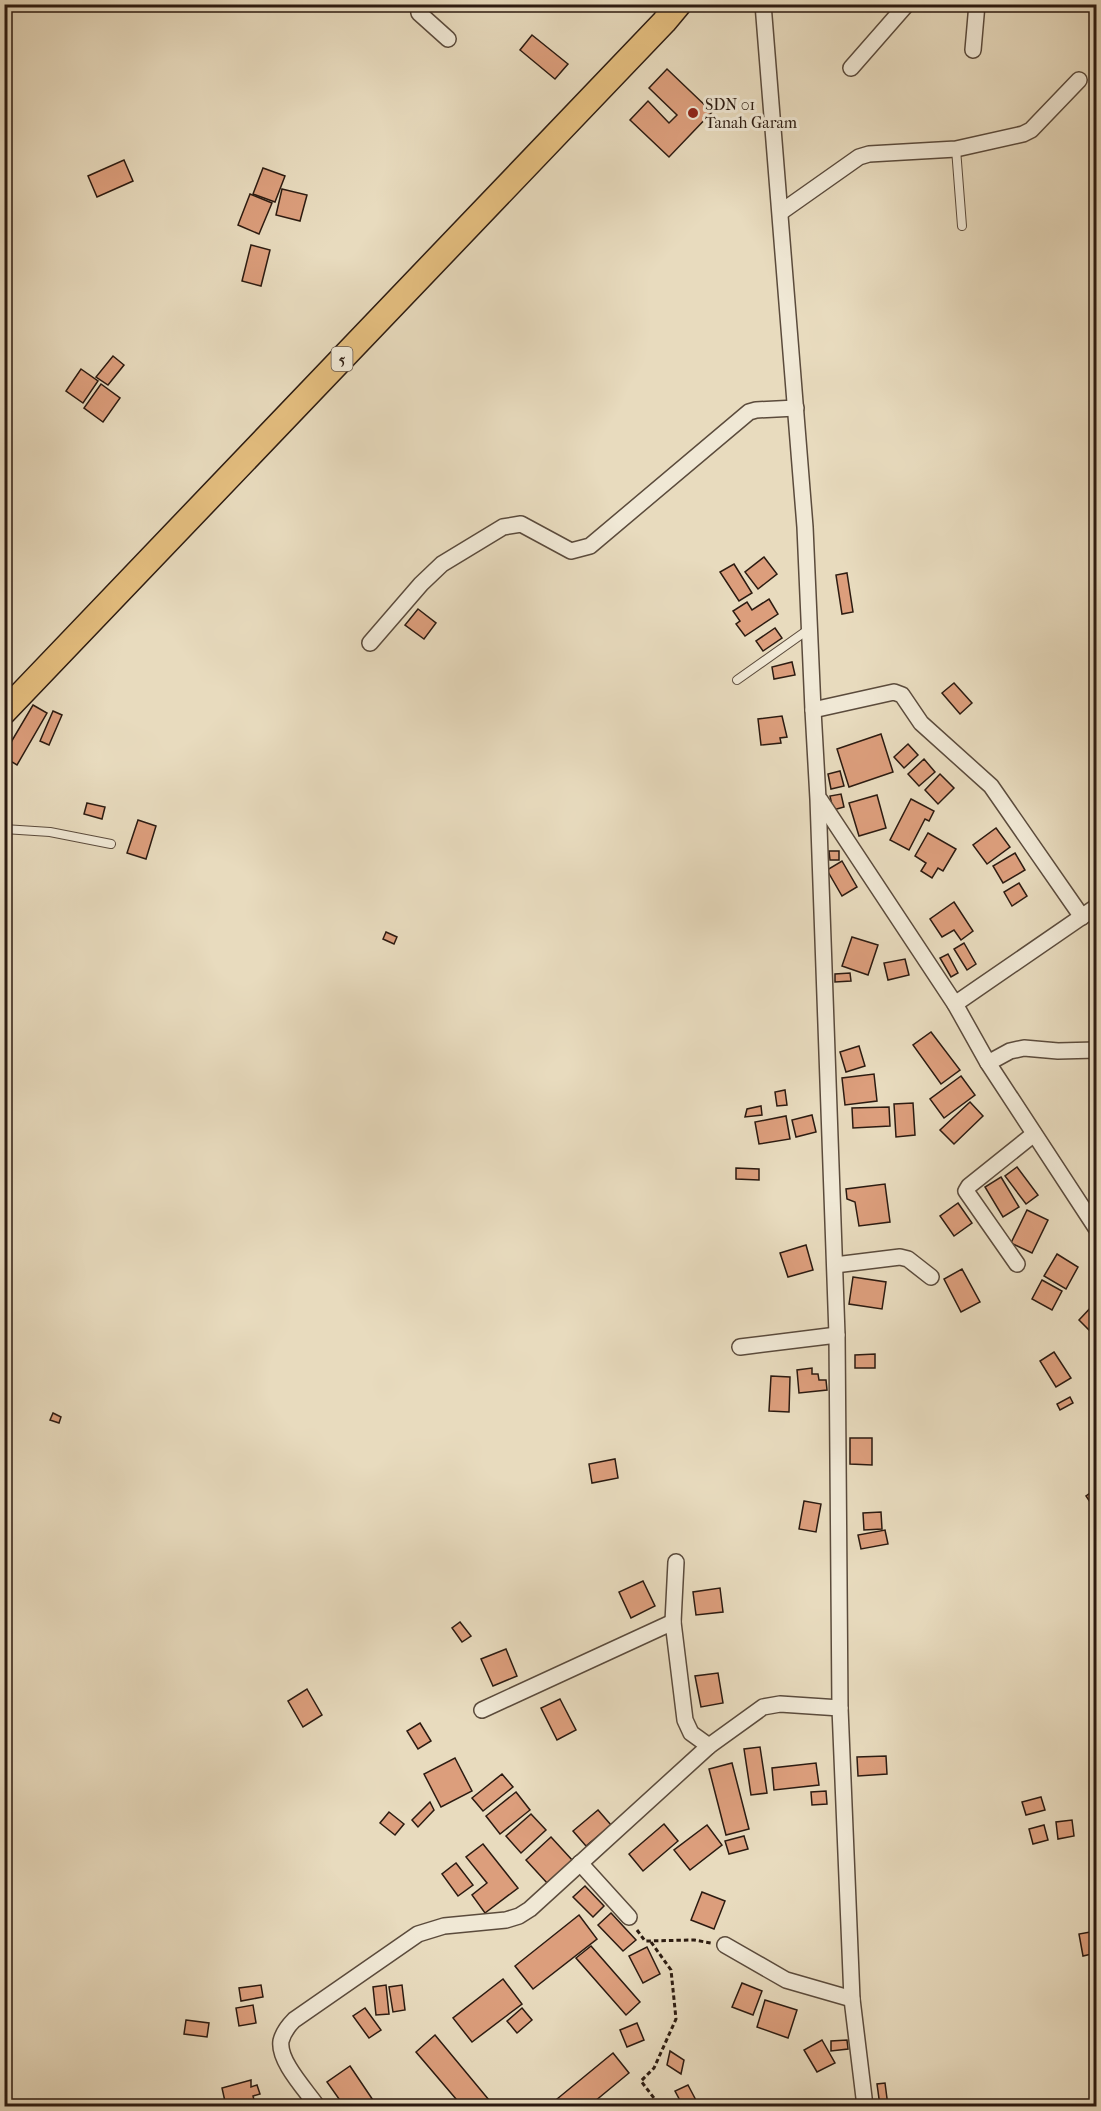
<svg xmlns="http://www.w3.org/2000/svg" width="1101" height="2111" font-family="'IM FELL French Canon',serif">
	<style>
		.building { fill: #dc9e7c; stroke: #2c1b11; stroke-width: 1.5 }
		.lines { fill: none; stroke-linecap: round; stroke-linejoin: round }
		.service-casing { stroke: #5b4b3c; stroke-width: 10 }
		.minor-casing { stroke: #5b4b3c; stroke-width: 18 }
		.trunk-casing { stroke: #2c1b11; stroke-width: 27 }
		.path { stroke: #2c1b11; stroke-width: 3; stroke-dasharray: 4.5 3; stroke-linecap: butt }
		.service { stroke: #f0e8d5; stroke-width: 8 }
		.minor { stroke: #f0e8d5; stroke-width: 15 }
		.trunk { stroke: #e4be7f; stroke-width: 24 }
		.poi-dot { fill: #8f2418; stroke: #f0e8d5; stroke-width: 2 }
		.labels { text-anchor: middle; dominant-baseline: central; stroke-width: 6; stroke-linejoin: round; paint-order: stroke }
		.shield { fill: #f0e8d5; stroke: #67584c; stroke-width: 1.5 }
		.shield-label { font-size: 15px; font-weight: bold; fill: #2c1b11 }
		.poi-label { font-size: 16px; fill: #2c1b11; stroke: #f0e8d5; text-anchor: start }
	</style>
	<rect width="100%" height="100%" fill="#e8dbbe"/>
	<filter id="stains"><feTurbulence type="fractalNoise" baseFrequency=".00333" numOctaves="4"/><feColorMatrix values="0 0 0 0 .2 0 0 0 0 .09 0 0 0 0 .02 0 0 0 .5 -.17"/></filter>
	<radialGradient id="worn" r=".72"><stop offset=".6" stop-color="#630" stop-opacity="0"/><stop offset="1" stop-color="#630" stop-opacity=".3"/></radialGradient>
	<!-- building -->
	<g class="building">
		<path d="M532,35l36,29 -13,15 -35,-29z"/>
		<path d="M667,69l45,43 -43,45 -39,-37 18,-19 21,22 8,-8 -28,-27z"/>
		<path d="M124,160l9,21 -36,16 -9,-21z"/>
		<path d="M263,168l22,8 -10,26 -22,-8z"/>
		<path d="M282,189l25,6 -7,26 -24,-6z"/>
		<path d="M250,194l22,9 -13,31 -21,-9z"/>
		<path d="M251,245l19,5 -9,36 -19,-5z"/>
		<path d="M113,356l11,9 -16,20 -12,-8z"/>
		<path d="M81,369l17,12 -15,22 -17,-12z"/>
		<path d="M101,384l19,14 -17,24 -19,-14z"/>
		<path d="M764,557l13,17 -19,15 -13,-17z"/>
		<path d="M734,564l18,29 -13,8 -19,-29z"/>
		<path d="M847,573l6,39 -11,2 -6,-39z"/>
		<path d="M769,599l9,15 -33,22 -9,-12 4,-3 -7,-10 14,-9 5,8z"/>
		<path d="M418,609l18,14 -12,16 -19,-14z"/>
		<path d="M775,628l7,10 -19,13 -7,-10z"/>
		<path d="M792,662l3,13 -21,4 -2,-12z"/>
		<path d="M954,683l18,20 -12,11 -18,-21z"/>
		<path d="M33,705l14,8 -30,52 -13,-8v-3z"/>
		<path d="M53,711l9,4 -13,30 -9,-4z"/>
		<path d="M782,716l5,21 -7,1 1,5 -20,2 -3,-26z"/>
		<path d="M881,734l12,38 -44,15 -12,-38z"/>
		<path d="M908,744l10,11 -14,13 -10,-11z"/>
		<path d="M924,759l11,13 -16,14 -11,-12z"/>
		<path d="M840,771l4,15 -13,3 -3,-15z"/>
		<path d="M940,774l14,14 -16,16 -13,-14z"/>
		<path d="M841,794l3,13 -11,3 -3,-14z"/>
		<path d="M877,795l9,33 -27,8 -10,-33z"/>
		<path d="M911,799l23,12 -5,10 -4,-2 -16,31 -19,-10z"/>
		<path d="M87,803l18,4 -3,12 -18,-5z"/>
		<path d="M138,820l18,6 -10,33 -19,-6z"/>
		<path d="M996,828l14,19 -23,17 -14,-19z"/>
		<path d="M928,833l28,16 -13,22 -5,-3 -6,10 -11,-7 5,-8 -11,-7z"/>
		<path d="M829,851h10v9h-9z"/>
		<path d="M1015,853l10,17 -22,13 -10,-17z"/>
		<path d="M842,861l15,26 -15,9 -15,-26z"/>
		<path d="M1019,883l8,13 -15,10 -8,-14z"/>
		<path d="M954,902l19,29 -12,9 -7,-10 -12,7 -12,-18z"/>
		<path d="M386,932l11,5 -3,7 -11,-5z"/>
		<path d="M852,937l26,8 -10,30 -26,-9z"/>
		<path d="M964,943l12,21 -9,6 -13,-21z"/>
		<path d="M948,954l10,19 -7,4 -11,-19z"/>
		<path d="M905,959l4,16 -21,5 -4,-17z"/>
		<path d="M850,973l1,8 -16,1v-8z"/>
		<path d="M931,1032l29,38 -19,14 -28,-39z"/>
		<path d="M859,1046l6,20 -19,6 -6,-20z"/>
		<path d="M874,1074l3,27 -32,4 -3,-27z"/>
		<path d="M961,1076l14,19 -31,23 -14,-19z"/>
		<path d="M785,1090l2,15 -10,1 -2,-14z"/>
		<path d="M970,1102l13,14 -29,28 -14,-14z"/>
		<path d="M913,1103l2,32 -19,2 -2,-33z"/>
		<path d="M761,1106l1,9 -17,2 2,-8z"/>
		<path d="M889,1107l1,19 -37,2 -1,-20z"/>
		<path d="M812,1115l4,17 -20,5 -4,-17z"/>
		<path d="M786,1116l4,23 -31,5 -4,-22z"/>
		<path d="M1017,1167l21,28 -12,9 -21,-28z"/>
		<path d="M736,1168l23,1v11l-23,-1z"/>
		<path d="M1001,1177l18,30 -16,10 -18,-30z"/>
		<path d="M885,1184l5,38 -31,4 -4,-24 -8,-3 -1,-10z"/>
		<path d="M958,1203l14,20 -18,13 -14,-20z"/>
		<path d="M1027,1210l21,10 -16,33 -21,-10z"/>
		<path d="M806,1245l7,25 -25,7 -8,-24z"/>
		<path d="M1057,1254l21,13 -12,22 -22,-13z"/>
		<path d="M962,1269l18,33 -19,10 -17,-33z"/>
		<path d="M853,1277l33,5 -4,27 -33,-5z"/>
		<path d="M1042,1280l20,11 -10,19 -20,-11z"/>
		<path d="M1096,1302v30l-2,3 -15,-15z"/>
		<path d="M1054,1352l17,26 -15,9 -16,-26z"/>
		<path d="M875,1354v14h-20v-13z"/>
		<path d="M812,1368v6h6l1,6h7l1,10 -28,3 -2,-23z"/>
		<path d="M771,1376l19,1 -1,35 -20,-1z"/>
		<path d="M1070,1397l3,6 -13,7 -3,-6z"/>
		<path d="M53,1413l8,4 -2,6 -9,-3z"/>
		<path d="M850,1438h22v27l-22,-1z"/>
		<path d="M615,1459l3,19 -26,5 -3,-19z"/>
		<path d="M1096,1489v22l-10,-15z"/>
		<path d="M804,1501l17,3 -5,28 -17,-3z"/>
		<path d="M881,1512l1,17 -18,1 -1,-17z"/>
		<path d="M885,1530l3,14 -27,5 -3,-14z"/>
		<path d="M643,1581l12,25 -24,12 -12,-26z"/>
		<path d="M720,1588l3,24 -27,3 -3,-23z"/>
		<path d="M460,1622l11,14 -9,6 -10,-14z"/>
		<path d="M506,1649l11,27 -24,10 -12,-27z"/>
		<path d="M718,1673l5,30 -22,4 -6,-31z"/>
		<path d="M307,1689l15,26 -19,12 -15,-26z"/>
		<path d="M560,1699l16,31 -19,10 -16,-32z"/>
		<path d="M420,1723l11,18 -13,8 -11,-18z"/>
		<path d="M760,1747l7,46 -16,2 -7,-46z"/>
		<path d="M886,1756l1,18 -29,2 -1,-19z"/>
		<path d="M455,1758l17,33 -31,16 -17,-33z"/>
		<path d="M732,1763l17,66 -23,6 -17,-66z"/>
		<path d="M816,1763l3,22 -45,5 -2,-22z"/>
		<path d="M502,1774l11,13 -30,24 -11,-13z"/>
		<path d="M826,1791l1,13 -15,1 -1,-13z"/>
		<path d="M516,1792l14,18 -30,24 -14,-18z"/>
		<path d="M1041,1797l4,13 -19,5 -4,-13z"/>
		<path d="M430,1802l4,8 -16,17 -6,-7z"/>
		<path d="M598,1810l13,15 -25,21 -13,-15z"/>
		<path d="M389,1812l15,12 -9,11 -15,-12z"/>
		<path d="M531,1814l15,16 -25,23 -15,-17z"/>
		<path d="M1072,1820l2,16 -16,3 -2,-17z"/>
		<path d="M664,1824l14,17 -35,30 -14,-17z"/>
		<path d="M707,1825l15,20 -32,25 -16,-20z"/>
		<path d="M1044,1825l4,15 -15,4 -4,-15z"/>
		<path d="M744,1836l4,13 -19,5 -4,-13z"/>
		<path d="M551,1837l22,24 -25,23 -22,-24z"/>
		<path d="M483,1844l35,44 -33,25 -13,-18 15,-12 -21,-26z"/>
		<path d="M456,1863l17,22 -15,11 -16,-22z"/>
		<path d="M585,1886l19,20 -11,11 -20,-20z"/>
		<path d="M702,1892l23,9 -11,28 -23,-9z"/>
		<path d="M611,1913l25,27 -13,11 -25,-26z"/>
		<path d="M579,1915l18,24 -64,50 -18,-23z"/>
		<path d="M1096,1931v22l-13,3 -4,-22z"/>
		<path d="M591,1946l49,56 -14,13 -50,-57z"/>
		<path d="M647,1947l13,27 -17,9 -14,-27z"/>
		<path d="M503,1979l19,25 -50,38 -19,-24z"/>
		<path d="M742,1983l20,8 -9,24 -21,-8z"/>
		<path d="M261,1985l2,12 -22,4 -2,-13z"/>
		<path d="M386,1985l3,29 -13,1 -3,-28z"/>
		<path d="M402,1985l3,25 -12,2 -4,-25z"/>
		<path d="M765,2000l32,10 -9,28 -31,-11z"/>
		<path d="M253,2005l3,18 -17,3 -3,-18z"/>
		<path d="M365,2008l16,22 -12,8 -16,-22z"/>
		<path d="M522,2008l10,12 -15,13 -10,-12z"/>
		<path d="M186,2020l23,3 -2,14 -23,-3z"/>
		<path d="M637,2023l7,17 -17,7 -7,-17z"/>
		<path d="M435,2035l59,71h-32l-46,-54z"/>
		<path d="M822,2040l13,23 -18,9 -13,-22z"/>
		<path d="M847,2040l1,9 -17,2v-10z"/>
		<path d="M670,2051l14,9 -3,14 -14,-9z"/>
		<path d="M613,2053l16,20 -40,33h-26l-6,-7z"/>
		<path d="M350,2066l27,40h-33l-17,-24z"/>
		<path d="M251,2080v7l6,-2 3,9 -7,2 2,8 -9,2h-20l-4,-18z"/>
		<path d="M885,2083l3,23h-8l-3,-22z"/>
		<path d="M688,2085l11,21h-16l-8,-15z"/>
	</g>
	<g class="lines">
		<defs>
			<g id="service">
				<path d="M956,149l6,77"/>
				<path d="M737,680l72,-51"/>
				<path d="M4,829l46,3 61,12"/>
			</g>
			<g id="minor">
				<path d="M418,4l1,9 29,26"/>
				<path d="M763,4l42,523 8,183 5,89 19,536 3,373 12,291 13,107"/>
				<path d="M973,50l4,-46"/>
				<path d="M851,68l56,-64"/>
				<path d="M781,212l78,-55 10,-3 87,-5 67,-15 8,-4 48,-50"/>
				<path d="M370,643l51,-59 21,-20 61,-37 18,-3 50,27 19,-5 159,-134 7,-2 40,-2"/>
				<path d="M813,710l81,-18 8,3 19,28 70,63 91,131"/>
				<path d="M820,800l135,204 33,59 108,165"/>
				<path d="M955,1004l141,-97"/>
				<path d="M988,1063l22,-12 14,-3 34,3 38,-1"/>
				<path d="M1017,1264l-51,-73 3,-5 65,-52"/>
				<path d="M835,1265l65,-8 8,2 23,18"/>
				<path d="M740,1347l97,-12"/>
				<path d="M673,1622l3,-60"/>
				<path d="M482,1710l191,-88 12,98 6,13 18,13"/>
				<path d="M580,1863l49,54"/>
				<path d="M725,1945l61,35 66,19"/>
				<path d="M317,2106c-11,-16 -39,-45 -36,-65 2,-8 7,-15 13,-21l124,-86 26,-8 62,-6 13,-4 11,-7 179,-163 54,-39 17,-3 60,4"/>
			</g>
			<path id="trunk" d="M4,712l660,-690 15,-18"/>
		</defs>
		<!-- service casing -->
		<use href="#service" class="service-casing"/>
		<!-- minor casing -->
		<use href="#minor" class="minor-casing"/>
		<!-- trunk casing -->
		<use href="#trunk" class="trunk-casing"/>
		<!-- path -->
		<g class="path">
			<path d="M637,1930l8,11 49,-1 17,3"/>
			<path d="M651,1942l20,28 5,49 -22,49 -13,13 19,25"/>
		</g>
		<!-- service -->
		<use href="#service" class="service"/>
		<!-- minor -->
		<use href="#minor" class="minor"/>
		<!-- trunk -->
		<use href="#trunk" class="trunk"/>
	</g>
	<!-- markers -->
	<circle class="poi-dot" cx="693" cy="113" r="6"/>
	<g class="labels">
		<!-- shield labels -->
		<rect class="shield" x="331.5" y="347" width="21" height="24" rx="4.5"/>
		<g class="shield-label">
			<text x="342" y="359">5</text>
		</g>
		<!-- poi labels -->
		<g class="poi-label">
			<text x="705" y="104">SDN 01<tspan x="705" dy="18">Tanah Garam</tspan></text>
		</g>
	</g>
	<!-- margin -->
	<rect width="1101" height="2111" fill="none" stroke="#e8dbbe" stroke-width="24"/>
	<rect x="6" y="6" width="1089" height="2099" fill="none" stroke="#2c1b11" stroke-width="3"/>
	<rect x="12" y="12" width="1077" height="2087" fill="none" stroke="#2c1b11" stroke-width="1.5"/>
	<rect width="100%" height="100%" filter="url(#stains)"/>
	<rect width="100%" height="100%" fill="url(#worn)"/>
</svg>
